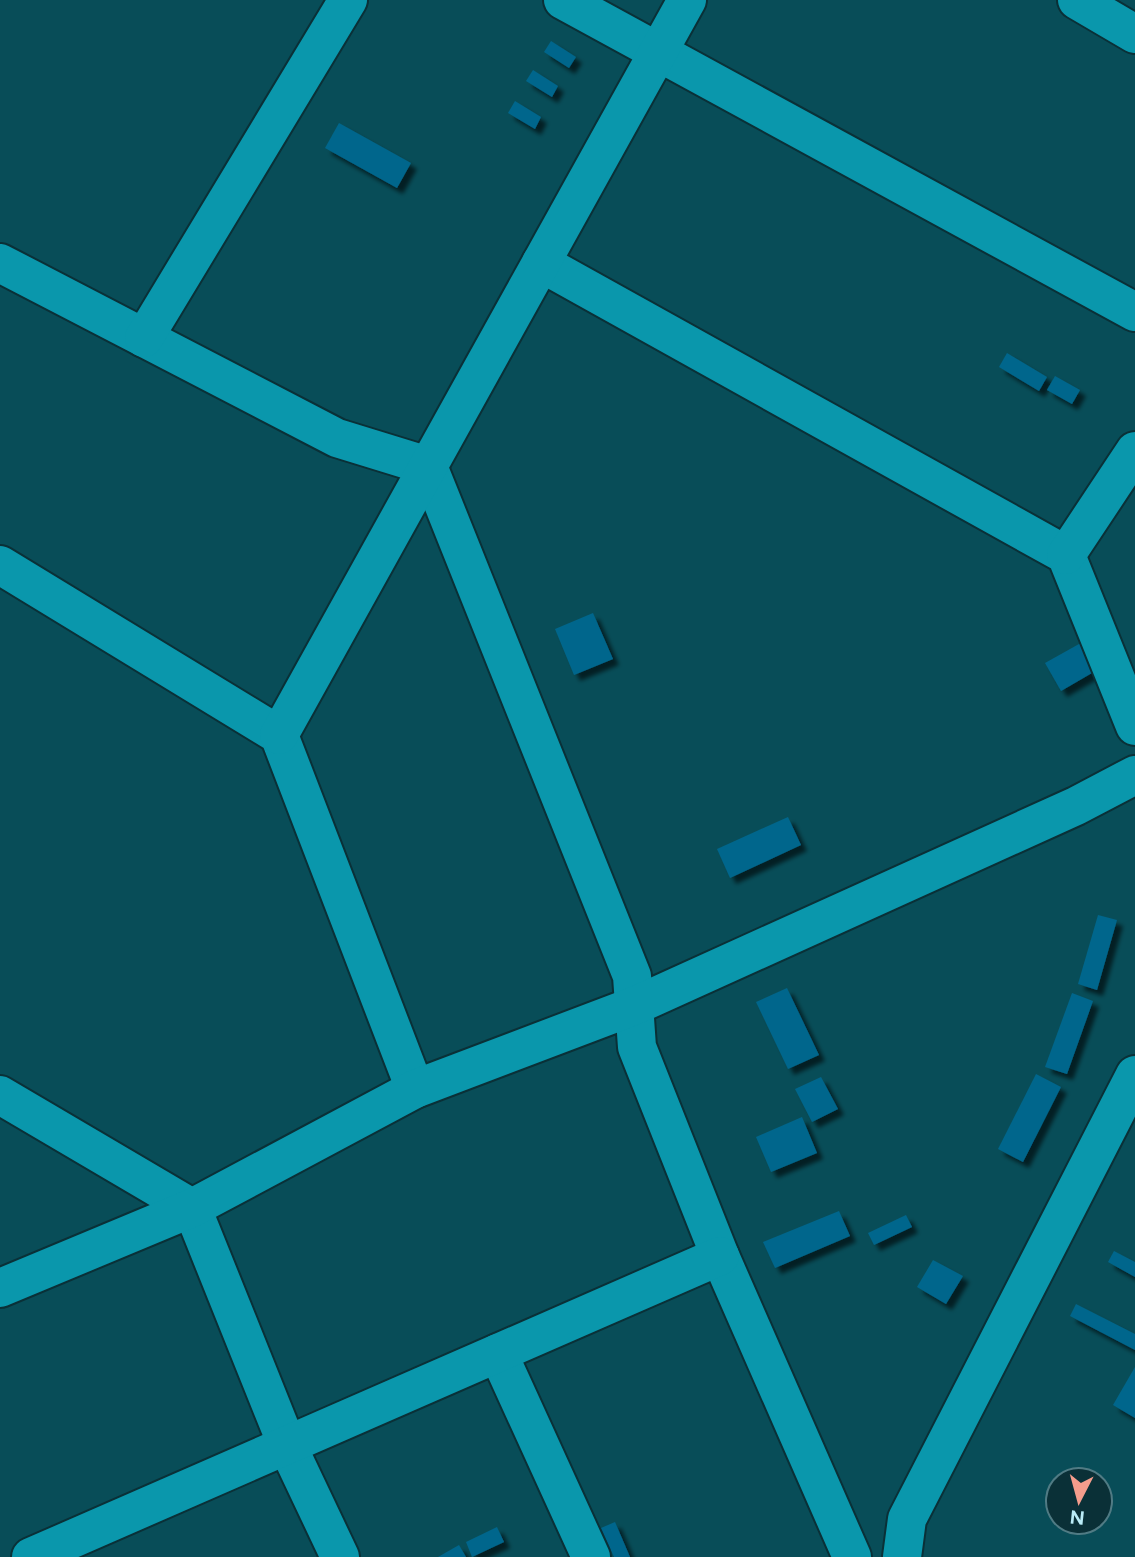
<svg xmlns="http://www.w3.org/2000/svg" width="1135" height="1557" font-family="Figtree,sans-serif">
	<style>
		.building { fill: #00668c; filter: url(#shadow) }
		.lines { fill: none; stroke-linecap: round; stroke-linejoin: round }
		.minor-casing { stroke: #0a3037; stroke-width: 42 }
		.minor { stroke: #0a97ac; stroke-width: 38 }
	</style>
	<defs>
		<filter id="shadow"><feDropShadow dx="6" dy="6" stdDeviation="2" flood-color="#0009"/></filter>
	</defs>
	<rect width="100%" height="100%" fill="#084d58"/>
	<!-- building -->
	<g class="building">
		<path d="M551,41l25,16 -7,11 -25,-16z"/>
		<path d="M533,70l25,16 -6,11 -26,-16z"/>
		<path d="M515,101l26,16 -6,12 -27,-16z"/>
		<path d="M339,123l72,40 -14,25 -72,-40z"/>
		<path d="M1007,353l40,24 -8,14 -40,-24z"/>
		<path d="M1055,376l25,14 -8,14 -25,-14z"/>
		<path d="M593,613l20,46 -39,16 -19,-46z"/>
		<path d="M1088,639l16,27 -43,25 -16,-28z"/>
		<path d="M788,817l13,28 -71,33 -13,-29z"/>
		<path d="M1098,915l19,5 -20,70 -19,-6z"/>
		<path d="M787,988l32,67 -31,14 -32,-67z"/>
		<path d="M1072,993l21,8 -26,73 -22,-7z"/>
		<path d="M1036,1074l25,13 -38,75 -25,-13z"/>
		<path d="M821,1077l17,32 -26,13 -17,-33z"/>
		<path d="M802,1117l15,36 -46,19 -15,-35z"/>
		<path d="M839,1211l11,25 -75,32 -12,-26z"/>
		<path d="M906,1215l6,12 -38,18 -6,-12z"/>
		<path d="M1114,1251l21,11v15l-27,-15z"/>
		<path d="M933,1260l30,16 -17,28 -29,-17z"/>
		<path d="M1076,1304l59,30v16l-65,-34z"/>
		<path d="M1135,1367v51l-22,-13z"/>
		<path d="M615,1522l15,35h-16l-13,-29z"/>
		<path d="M497,1527l7,15 -32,15 -6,-15z"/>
		<path d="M459,1545l7,12h-28z"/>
	</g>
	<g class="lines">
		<defs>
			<g id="minor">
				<path d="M563,0l572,312"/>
				<path d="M1077,0l58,34"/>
				<path d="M0,263l337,175 91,28 204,510 5,71 83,209 132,301"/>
				<path d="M541,263l525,292 69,171"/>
				<path d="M144,338l204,-338"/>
				<path d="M1066,555l69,-104"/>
				<path d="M0,565l279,170 136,354"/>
				<path d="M279,735l408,-735"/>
				<path d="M0,1095l192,113 95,237 53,112"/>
				<path d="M0,1288l192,-80 223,-119 219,-83 442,-200 59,-31"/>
				<path d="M498,1353l93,204"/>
				<path d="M31,1557l689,-301"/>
				<path d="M902,1557l5,-38 228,-444"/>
			</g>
		</defs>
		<!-- minor casing -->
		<use href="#minor" class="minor-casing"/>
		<!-- minor -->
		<use href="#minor" class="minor"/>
	</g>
	<!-- north arrow -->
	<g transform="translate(1079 1501) rotate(186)"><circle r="33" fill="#0a3037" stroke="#507b84" stroke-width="2"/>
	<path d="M0-5L12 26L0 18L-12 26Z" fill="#f49d8c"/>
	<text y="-10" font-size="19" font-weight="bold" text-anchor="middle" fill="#baecf7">N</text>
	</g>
</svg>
